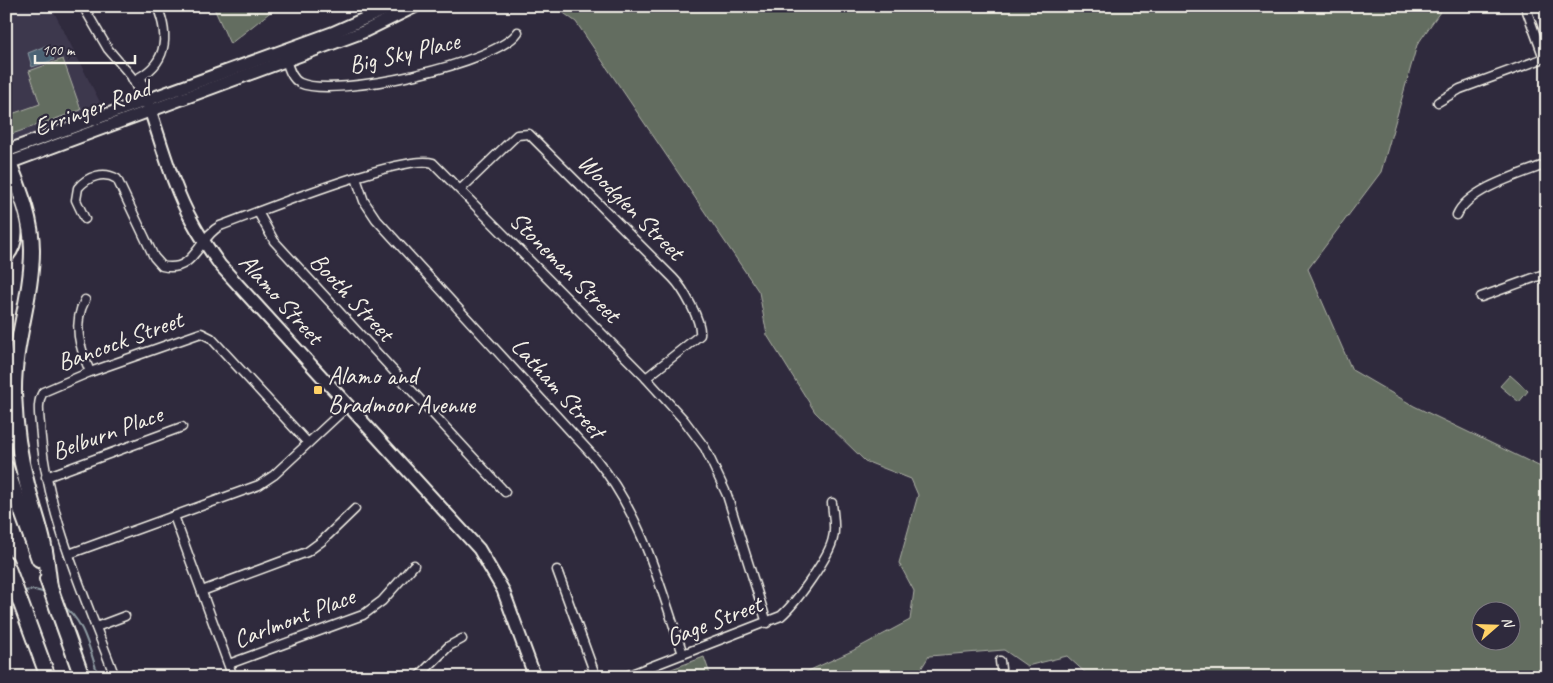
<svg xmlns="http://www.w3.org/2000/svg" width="1553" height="683" font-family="Caveat,sans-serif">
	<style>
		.built { fill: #3e374d }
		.green { fill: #636d61; stroke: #acafa4; fill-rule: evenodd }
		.water { fill: #4b6475; stroke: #8f9ca3 }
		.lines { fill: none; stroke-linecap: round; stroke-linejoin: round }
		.stream { stroke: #8f9ca3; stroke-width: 2 }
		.minor-casing { stroke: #f4f1e8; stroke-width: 11 }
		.secondary-casing { stroke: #f4f1e8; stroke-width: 15 }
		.motorway-casing { stroke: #f4f1e8; stroke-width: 18 }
		.minor { stroke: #2f2a3d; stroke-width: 8 }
		.secondary { stroke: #2f2a3d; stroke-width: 11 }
		.motorway { stroke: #2f2a3d; stroke-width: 14 }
		.poi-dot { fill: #ffd166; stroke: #2f2a3d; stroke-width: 2 }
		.labels { text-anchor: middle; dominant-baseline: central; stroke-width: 4.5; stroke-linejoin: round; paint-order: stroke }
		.street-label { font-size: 25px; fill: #f4f1e8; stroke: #2f2a3d }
		.poi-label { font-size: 25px; fill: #f4f1e8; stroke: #2f2a3d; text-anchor: start }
	</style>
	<rect width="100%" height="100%" fill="#2f2a3d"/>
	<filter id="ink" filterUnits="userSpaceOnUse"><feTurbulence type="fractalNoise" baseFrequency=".02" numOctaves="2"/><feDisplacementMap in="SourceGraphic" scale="10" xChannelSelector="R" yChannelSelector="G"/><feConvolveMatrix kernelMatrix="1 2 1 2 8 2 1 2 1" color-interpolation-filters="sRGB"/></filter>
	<g filter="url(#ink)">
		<!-- built -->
		<path class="built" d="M6,6h45l54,106 -99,37z"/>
		<!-- green -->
		<g class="green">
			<path d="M213,6h65l-48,38z"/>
			<path d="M554,6h890l-27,39 -36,127 -73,97 44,101 62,36 133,64v207h-457l-23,-21 -40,10 -23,-16 -75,6 -13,21h-121l57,-26 58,-31 4,-29 -15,-28 19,-68 -7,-16 -46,-18 -50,-49 -48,-77 -8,-43 -183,-270zM1510,610v30h-30v-30z"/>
			<path d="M63,59l18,51 -69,24 -6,-18 34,-12 -11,-33z"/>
			<path d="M1510,375l18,16 -9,11 -19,-16z"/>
			<path d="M704,657l7,20h-61z"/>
		</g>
		<!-- water -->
		<path class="water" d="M48,45l6,15 -22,7 -4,-14z"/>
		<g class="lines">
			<!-- stream -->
			<g class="stream">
				<path d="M22,591l13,-1 11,3"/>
				<path d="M6,595l6,-1"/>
				<path d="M62,605c23,15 28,48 37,72"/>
			</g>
			<defs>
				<g id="minor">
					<path d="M83,6l25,43 23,27 9,18 7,7"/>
					<path d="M1525,6l19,52"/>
					<path d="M285,57c3,9 6,22 15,26 35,16 198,-20 218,-51"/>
					<path d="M141,77l6,24"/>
					<path d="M134,80c33,-15 36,-43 23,-74"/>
					<path d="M1438,102l22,-13 87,-32"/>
					<path d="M356,178l8,23 12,18 220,240c46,56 64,127 87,195"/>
					<path d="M461,189l56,-54 12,-1 144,144c10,10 29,43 27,57l-54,43"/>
					<path d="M258,212l16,29 231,251"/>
					<path d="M1457,215c11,-26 64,-41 90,-51"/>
					<path d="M85,219l-9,-19 2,-12c10,-12 26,-17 39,-9l37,78 8,9c33,8 36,-29 58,-40 36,-13 183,-73 213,-63l213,215 38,42 21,28 22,47 40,128"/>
					<path d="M1481,297l66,-24"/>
					<path d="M85,300c-13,24 -5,48 5,72"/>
					<path d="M46,477l136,-50"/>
					<path d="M174,516l59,161"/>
					<path d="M69,554l190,-69 15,-10 74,-69"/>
					<path d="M557,570l39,107"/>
					<path d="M202,591l105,-39 15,-11 33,-32"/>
					<path d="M96,627l29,-11"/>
					<path d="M1000,661l2,16"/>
					<path d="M229,664l134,-49 19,-14 32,-36"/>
					<path d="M115,677c-30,-81 -70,-165 -75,-252 -1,-12 -3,-23 3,-33l47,-20 111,-39 10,5 97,105"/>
					<path d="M418,677l31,-31 13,-7"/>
					<path d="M624,677l157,-61c14,-12 49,-60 52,-78 3,-11 0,-23 -1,-35"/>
				</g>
				<g id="secondary">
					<path d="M147,101c14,40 25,85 46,122 8,15 18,29 27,42l259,284 24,41 32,87"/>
					<path d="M6,151l326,-118 61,-27"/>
					<path d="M6,164l357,-132 53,-26"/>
				</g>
				<g id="motorway">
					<path d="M6,155c12,31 26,62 26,95 0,48 -19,95 -18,143 1,30 5,62 13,91 5,21 13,41 17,62 3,13 4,28 6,41"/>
					<path d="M6,199c7,20 15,39 0,57"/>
					<path d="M6,468l33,91"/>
					<path d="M6,563l42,114"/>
					<path d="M47,579l35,98"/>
				</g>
			</defs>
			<!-- minor casing -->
			<use href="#minor" class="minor-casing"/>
			<!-- secondary casing -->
			<use href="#secondary" class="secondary-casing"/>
			<!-- motorway casing -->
			<use href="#motorway" class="motorway-casing"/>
			<!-- minor -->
			<use href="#minor" class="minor"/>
			<!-- secondary -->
			<use href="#secondary" class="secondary"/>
			<!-- motorway -->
			<use href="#motorway" class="motorway"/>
		</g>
	</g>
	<!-- markers -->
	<rect class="poi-dot" x="313" y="385" width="10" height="10" rx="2.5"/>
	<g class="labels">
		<!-- street labels -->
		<g class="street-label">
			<text transform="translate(404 53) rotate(-13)">Big Sky Place</text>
			<text transform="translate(92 108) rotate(-20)">Erringer Road</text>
			<text transform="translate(631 207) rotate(45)">Woodglen Street</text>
			<text transform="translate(565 267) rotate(45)">Stoneman Street</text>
			<text transform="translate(352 297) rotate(47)">Booth Street</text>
			<text transform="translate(281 299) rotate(48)">Alamo Street</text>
			<text transform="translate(120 341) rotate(-20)">Bancock Street</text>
			<text transform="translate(558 388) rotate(48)">Latham Street</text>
			<text transform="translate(107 433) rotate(-20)">Belburn Place</text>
			<text transform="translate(294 618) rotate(-21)">Carlmont Place</text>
			<text transform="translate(714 621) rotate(-21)">Gage Street</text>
		</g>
		<!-- poi labels -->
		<g class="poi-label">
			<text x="328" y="376">Alamo and<tspan x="328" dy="29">Bradmoor Avenue</tspan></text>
		</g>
	</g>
	<!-- margin -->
	<rect width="1553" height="683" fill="none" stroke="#2f2a3d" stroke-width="25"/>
	<rect x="12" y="12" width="1528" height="658" fill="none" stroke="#f4f1e8" stroke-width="2" filter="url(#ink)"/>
	<!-- north arrow -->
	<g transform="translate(1496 626) rotate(70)"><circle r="24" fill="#2f2a3d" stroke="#7e7a81"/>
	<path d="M0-4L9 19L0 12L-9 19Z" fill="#ffd166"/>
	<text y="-8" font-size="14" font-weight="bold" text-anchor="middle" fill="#f4f1e8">N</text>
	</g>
	<!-- scale -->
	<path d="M35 55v8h100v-8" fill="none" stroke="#f4f1e8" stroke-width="2.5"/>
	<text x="42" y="55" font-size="15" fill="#f4f1e8" stroke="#2f2a3d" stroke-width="4" paint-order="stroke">100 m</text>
</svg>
